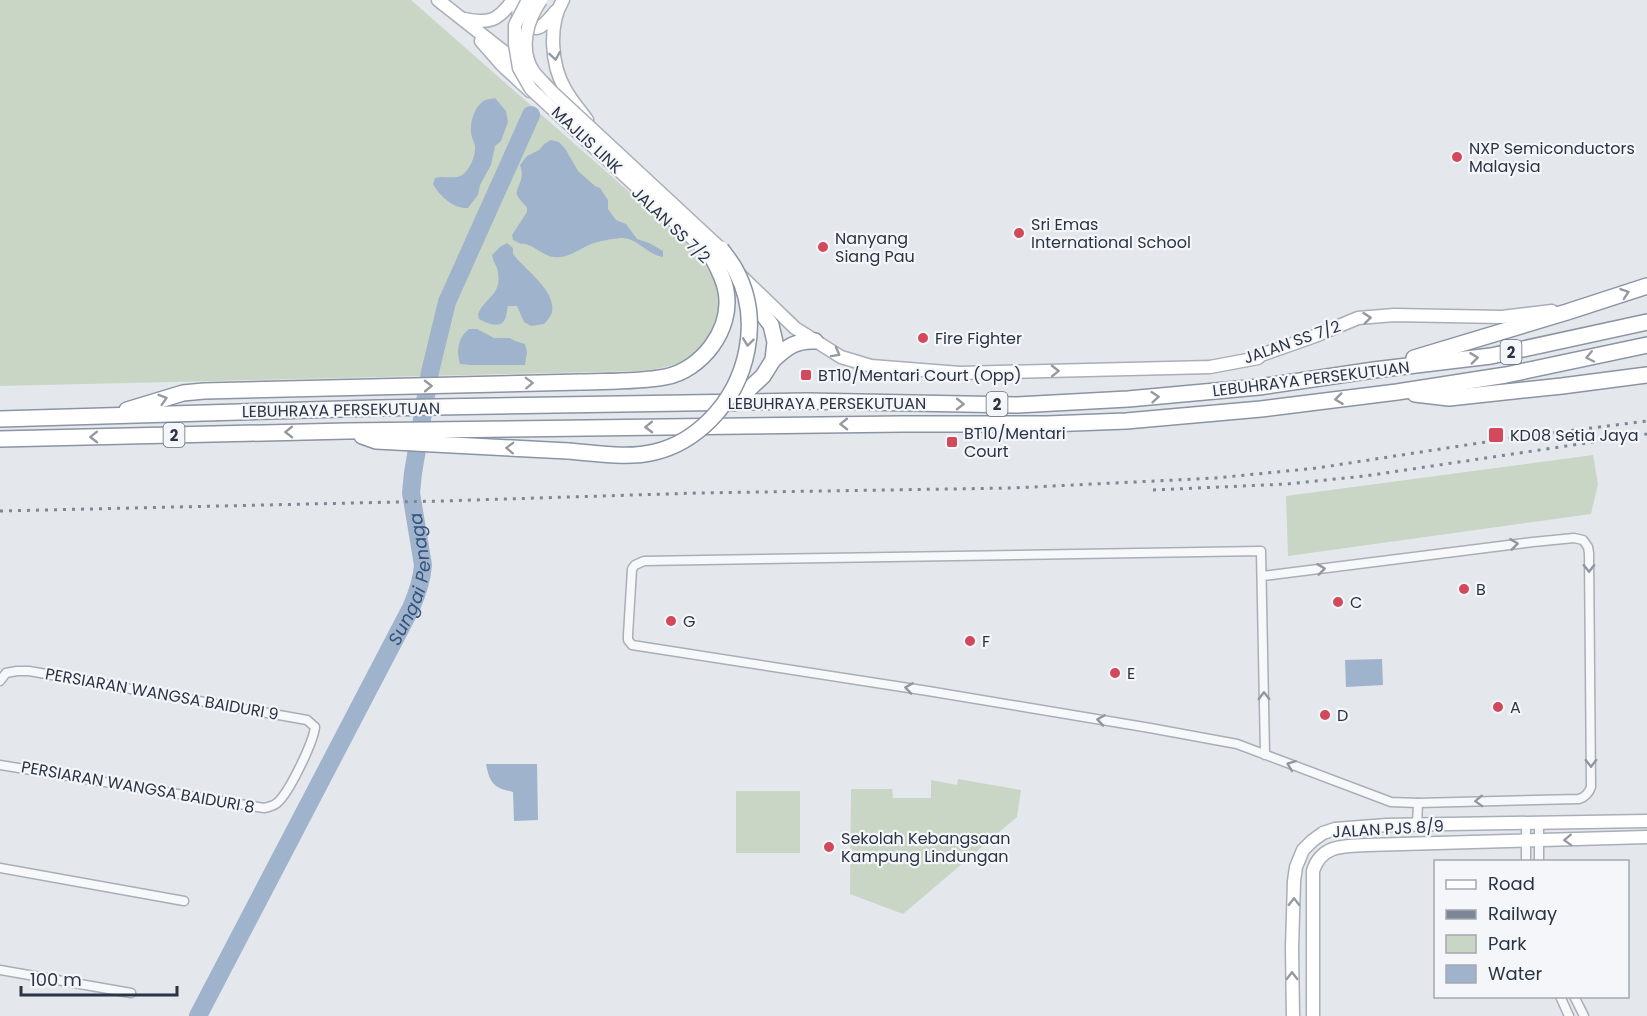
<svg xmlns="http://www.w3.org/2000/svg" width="1647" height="1016" font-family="Poppins,sans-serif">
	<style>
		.green { fill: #c9d6c5 }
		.water { fill: #9fb4cc }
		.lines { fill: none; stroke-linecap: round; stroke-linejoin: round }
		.river { stroke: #9fb4cc; stroke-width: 18 }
		.street-casing { stroke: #a9aeb7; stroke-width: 11 }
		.secondary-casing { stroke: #a9aeb7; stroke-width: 15 }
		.highway-casing { stroke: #8b94a3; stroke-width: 18 }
		.street { stroke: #f7f8fa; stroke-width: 8 }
		.secondary { stroke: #fff; stroke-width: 12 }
		.highway { stroke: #fff; stroke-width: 15 }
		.rail { stroke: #7d8696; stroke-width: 3; stroke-dasharray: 3 6; stroke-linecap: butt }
		.secondary-bridge-casing { stroke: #a9aeb7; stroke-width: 15; stroke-linecap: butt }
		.highway-bridge-casing { stroke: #8b94a3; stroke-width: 18; stroke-linecap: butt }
		.secondary-bridge { stroke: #fff; stroke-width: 12 }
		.highway-bridge { stroke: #fff; stroke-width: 15 }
		.oneway { stroke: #959aa2 }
		.oneway2 { stroke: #9196a0 }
		.poi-dot { fill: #d1495b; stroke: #f4f6f9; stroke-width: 2 }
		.labels { text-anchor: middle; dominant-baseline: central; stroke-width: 4.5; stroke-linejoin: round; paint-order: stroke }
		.shield { fill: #f4f6f9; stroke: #676e7b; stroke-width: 1.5 }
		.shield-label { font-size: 15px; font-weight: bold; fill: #2b3445 }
		.street-label { font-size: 16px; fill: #2b3445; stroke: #f4f6f9 }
		.poi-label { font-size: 16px; fill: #2b3445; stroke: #f4f6f9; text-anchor: start }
		.water-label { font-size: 18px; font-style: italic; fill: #34527a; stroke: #f4f6f9 }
	</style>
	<rect width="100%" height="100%" fill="#e4e7ec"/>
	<!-- green -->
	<g class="green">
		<path d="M0,0h411l274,241c11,13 23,25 30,41 14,28 -2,65 -30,78 -13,7 -30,9 -45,11l-640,15z"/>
		<path d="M1593,455l5,29 -7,30 -303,42 -2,-60z"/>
		<path d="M958,779l63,11 -4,27 -114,97 -53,-20 1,-105h41l1,9h38v-18l26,5z"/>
		<rect x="736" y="791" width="64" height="62"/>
	</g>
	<!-- water -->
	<g class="water">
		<path d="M495,98l11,13 2,11 -7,19 -6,5 -4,19 -11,20 -2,10 -10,13c-15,1 -28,-12 -35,-24l2,-6c9,-3 19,2 27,-3 8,-5 14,-20 13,-29 -1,-5 -4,-9 -4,-14 -1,-10 3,-23 11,-30 3,-3 9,-3 13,-4z"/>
		<path d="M551,140l8,2 7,8 12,21 17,15 5,2 8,12v9l8,11 10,4 11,15 12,4 14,8v6c-15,-2 -27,-20 -42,-19 -10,1 -23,3 -32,7 -11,5 -22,14 -35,12 -12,-1 -23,-15 -33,-13l-8,-4 -1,-5 15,-23v-4c-2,-4 -8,-8 -10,-13 -2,-8 9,-15 3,-30l7,-9 12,-6 5,-6z"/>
		<path d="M507,243l6,5v6c11,15 43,36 39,58 -1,4 -5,9 -8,12l-13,2 -7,-4 -7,-16h-9c-1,3 -1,7 -2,10 -3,14 -18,8 -27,3l-1,-4c5,-17 24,-19 20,-42 0,-6 -5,-11 -6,-18l8,-8z"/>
		<path d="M469,329h8l17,9h16l5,3 10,3 2,8 -2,13h-55l-10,-1c-4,-13 -2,-27 9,-35z"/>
		<path d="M1382,659l1,26 -37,2 -1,-27z"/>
		<path d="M486,764h51l1,56 -24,1 -1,-29c-19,-4 -23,-8 -27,-28z"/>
	</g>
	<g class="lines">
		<!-- river -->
		<path class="river" id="s1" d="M198,1016l213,-408c6,-14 11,-27 12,-43l-12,-72 2,-20 17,-101 17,-70 84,-187"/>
		<defs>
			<g id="street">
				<path d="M1263,576l270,-34 41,-4 9,2 5,7 1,6 2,234c-2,6 -6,10 -12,12l-161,4 -27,-1 -154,-58 -87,-16 -222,-37 -296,-46 -4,-5v-5l4,-66 3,-4 9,-4 617,-10 4,204"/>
				<path d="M0,681l6,-8 11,-2h12l278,49 8,7c-2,16 -26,66 -38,76 -4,3 -8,4 -13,5l-264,-43"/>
				<path d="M1526,824v38"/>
				<path d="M1417,825l1,-22"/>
				<path d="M1539,862v-39"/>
				<path d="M0,868l184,33"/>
				<path d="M0,970l131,23"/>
				<path d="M1560,996l9,20"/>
				<path d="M1574,996l10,20"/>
			</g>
			<g id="secondary">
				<path d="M438,0l70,55 15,14"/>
				<path d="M519,0l-1,21c21,13 23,7 38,-10"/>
				<path d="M563,0c-15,25 -12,65 2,89 6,11 15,21 22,31"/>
				<path d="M464,19c25,5 34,2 49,-19"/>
				<path d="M481,41l21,24 28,26"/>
				<path d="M738,273l57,55 46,29 30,9 89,7 250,-6 48,-9 3,-3 54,-19 43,-18 36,-3 108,2 50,-6"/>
				<path d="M1293,1016l-1,-68 2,-67 2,-14 7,-17 9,-9 11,-8 12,-4 52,-4 260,-4"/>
				<path d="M1313,1016v-145c8,-26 30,-25 53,-26l281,-8"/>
			</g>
			<g id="highway">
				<path d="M1414,358l153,-46 80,-26"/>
				<path d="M773,360c14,-13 23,-20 42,-19"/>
				<path d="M1415,394l34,4 113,-12 85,-11"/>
				<path d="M734,403l29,-27 10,-16 2,-18 -4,-17 -16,-21"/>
				<path d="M127,410l56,-17 21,-2 377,-9"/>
				<path d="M0,419l378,-11 428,-7 211,4 111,-6 131,-12 115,-17 117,-14 156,-34"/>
				<path d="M362,436l14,5 192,10"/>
				<path d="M0,439l347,-8 555,-7h145l79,-3 135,-12 136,-17 109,-17 141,-30"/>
			</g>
		</defs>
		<!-- street casing -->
		<use href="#street" class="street-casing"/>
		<!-- secondary casing -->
		<use href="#secondary" class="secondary-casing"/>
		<!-- highway casing -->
		<use href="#highway" class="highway-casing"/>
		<!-- street -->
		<use href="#street" class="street"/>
		<!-- secondary -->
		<use href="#secondary" class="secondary"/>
		<!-- highway -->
		<use href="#highway" class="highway"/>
		<!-- rail -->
		<g class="rail">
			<path d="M1153,490l134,-6 78,-8 282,-42"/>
			<path d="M0,511l441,-10 257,-8 314,-5 204,-10 101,-10 195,-30 135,-17"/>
		</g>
		<defs>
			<g id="secondary-bridge">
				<path d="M528,0l-13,25v19l4,24 12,21 173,160 8,8"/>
				<path d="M541,0c-14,20 -22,49 -8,71 5,7 13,14 19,21l169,157"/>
			</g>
			<g id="highway-bridge">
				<path d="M581,382c27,-1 57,0 84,-5 37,-7 68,-48 61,-86 -2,-12 -8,-23 -14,-34"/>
				<path d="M568,451c28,2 59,8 87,1 21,-5 40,-17 55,-32 38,-38 52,-100 26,-149 -4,-8 -10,-15 -15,-22"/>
			</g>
		</defs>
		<!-- secondary-bridge casing -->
		<use href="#secondary-bridge" class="secondary-bridge-casing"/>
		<!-- highway-bridge casing -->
		<use href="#highway-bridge" class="highway-bridge-casing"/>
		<!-- secondary-bridge -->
		<use href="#secondary-bridge" class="secondary-bridge"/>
		<!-- highway-bridge -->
		<use href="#highway-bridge" class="highway-bridge"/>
	</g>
	<!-- one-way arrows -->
	<defs><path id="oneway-chevron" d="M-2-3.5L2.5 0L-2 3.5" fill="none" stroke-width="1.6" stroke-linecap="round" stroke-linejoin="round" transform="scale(1.5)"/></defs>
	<g class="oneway">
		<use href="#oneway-chevron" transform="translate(555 56) rotate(81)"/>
		<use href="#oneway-chevron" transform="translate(1625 293) rotate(-19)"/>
		<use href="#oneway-chevron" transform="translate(1367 318) rotate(-6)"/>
		<use href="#oneway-chevron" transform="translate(748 342) rotate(97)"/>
		<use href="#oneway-chevron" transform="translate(836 353) rotate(29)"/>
		<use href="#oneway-chevron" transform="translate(1590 357) rotate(168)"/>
		<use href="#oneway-chevron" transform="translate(1474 358) rotate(-7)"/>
		<use href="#oneway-chevron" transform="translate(1055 371) rotate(-1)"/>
		<use href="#oneway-chevron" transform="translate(529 383) rotate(-2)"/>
		<use href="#oneway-chevron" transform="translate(428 386) rotate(-1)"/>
		<use href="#oneway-chevron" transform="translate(1155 397) rotate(-5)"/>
		<use href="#oneway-chevron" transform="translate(163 399) rotate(-17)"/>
		<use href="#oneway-chevron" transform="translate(1339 399) rotate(173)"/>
		<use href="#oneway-chevron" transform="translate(960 404) rotate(1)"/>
		<use href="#oneway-chevron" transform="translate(844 424) rotate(179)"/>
		<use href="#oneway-chevron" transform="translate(649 427) rotate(179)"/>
		<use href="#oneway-chevron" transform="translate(289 432) rotate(179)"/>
		<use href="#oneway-chevron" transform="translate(94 437) rotate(179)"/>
		<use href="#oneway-chevron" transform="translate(510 448) rotate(-178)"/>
		<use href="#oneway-chevron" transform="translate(1568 840) rotate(178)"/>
		<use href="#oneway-chevron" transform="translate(1294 902) rotate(-89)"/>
		<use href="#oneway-chevron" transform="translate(1292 976) rotate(-90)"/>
	</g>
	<g class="oneway2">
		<use href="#oneway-chevron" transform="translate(1514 544) rotate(-7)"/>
		<use href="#oneway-chevron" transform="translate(1589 568) rotate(89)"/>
		<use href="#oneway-chevron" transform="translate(1321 569) rotate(-7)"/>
		<use href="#oneway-chevron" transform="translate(909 688) rotate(-171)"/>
		<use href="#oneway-chevron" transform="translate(1264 696) rotate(-91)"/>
		<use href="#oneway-chevron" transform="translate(1101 720) rotate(-171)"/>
		<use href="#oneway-chevron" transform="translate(1591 763) rotate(89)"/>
		<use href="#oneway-chevron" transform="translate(1291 765) rotate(-159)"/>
		<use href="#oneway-chevron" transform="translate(1479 801) rotate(178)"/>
	</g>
	<!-- markers -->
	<g class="poi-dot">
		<circle cx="1457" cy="157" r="6"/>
		<circle cx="1019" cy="233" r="6"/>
		<circle cx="823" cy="247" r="6"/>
		<circle cx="923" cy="338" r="6"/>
		<rect x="800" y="369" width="12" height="12" rx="3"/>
		<rect x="1488" y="427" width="16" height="16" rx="3"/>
		<rect x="946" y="436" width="12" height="12" rx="3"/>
		<circle cx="1464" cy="589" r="6"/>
		<circle cx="1338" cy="602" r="6"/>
		<circle cx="671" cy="621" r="6"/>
		<circle cx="970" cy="641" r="6"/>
		<circle cx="1115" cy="673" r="6"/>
		<circle cx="1498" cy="707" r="6"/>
		<circle cx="1325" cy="715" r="6"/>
		<circle cx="829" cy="847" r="6"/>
	</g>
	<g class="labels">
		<!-- shield labels -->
		<g class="shield">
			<rect x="1500.5" y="340" width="21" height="24" rx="4.5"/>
			<rect x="986.5" y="392" width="21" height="24" rx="4.5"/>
			<rect x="163.5" y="423" width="21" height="24" rx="4.5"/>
		</g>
		<g class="shield-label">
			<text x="1511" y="352">2</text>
			<text x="997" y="404">2</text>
			<text x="174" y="435">2</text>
		</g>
		<!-- street labels -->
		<g class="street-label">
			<text transform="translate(587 140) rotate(43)">MAJLIS LINK</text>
			<text transform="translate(671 225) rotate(44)">JALAN SS 7/2</text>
			<text transform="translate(1292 342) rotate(-19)">JALAN SS 7/2</text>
			<text transform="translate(1311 379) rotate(-7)">LEBUHRAYA PERSEKUTUAN</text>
			<text x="827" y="403">LEBUHRAYA PERSEKUTUAN</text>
			<text transform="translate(341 410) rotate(-1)">LEBUHRAYA PERSEKUTUAN</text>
			<text transform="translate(162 694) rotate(10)">PERSIARAN WANGSA BAIDURI 9</text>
			<text transform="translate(138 787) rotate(10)">PERSIARAN WANGSA BAIDURI 8</text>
			<text transform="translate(1388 829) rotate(-3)">JALAN PJS 8/9</text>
		</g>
		<!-- poi labels -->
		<g class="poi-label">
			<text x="1469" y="148">NXP Semiconductors<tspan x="1469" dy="18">Malaysia</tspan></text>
			<text x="1031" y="224">Sri Emas<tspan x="1031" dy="18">International School</tspan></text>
			<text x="835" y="238">Nanyang<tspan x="835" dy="18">Siang Pau</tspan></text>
			<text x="935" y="338">Fire Fighter</text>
			<text x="818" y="375">BT10/Mentari Court (Opp)</text>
			<text x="964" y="433">BT10/Mentari<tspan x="964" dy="18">Court</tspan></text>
			<text x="1510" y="435">KD08 Setia Jaya</text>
			<text x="1476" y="589">B</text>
			<text x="1350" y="602">C</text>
			<text x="683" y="621">G</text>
			<text x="982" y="641">F</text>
			<text x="1127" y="673">E</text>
			<text x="1510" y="707">A</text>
			<text x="1337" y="715">D</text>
			<text x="841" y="838">Sekolah Kebangsaan<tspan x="841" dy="18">Kampung Lindungan</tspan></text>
		</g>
		<!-- water labels -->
		<g class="water-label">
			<text stroke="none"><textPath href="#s1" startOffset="489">Sungai Penaga</textPath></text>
		</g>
	</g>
	<!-- legend -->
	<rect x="1434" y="860" width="195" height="138" fill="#f4f6f9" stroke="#a4a8b1" stroke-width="1.5"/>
	<rect x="1446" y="880" width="30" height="9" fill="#ffffff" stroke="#a4a8b1" stroke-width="1.5"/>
	<text x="1488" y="890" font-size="18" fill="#2b3445">Road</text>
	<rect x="1446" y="910" width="30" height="9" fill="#7d8696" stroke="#a4a8b1" stroke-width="1.5"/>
	<text x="1488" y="920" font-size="18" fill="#2b3445">Railway</text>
	<rect x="1446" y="935" width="30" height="18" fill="#c9d6c5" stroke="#a4a8b1" stroke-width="1.5"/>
	<text x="1488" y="950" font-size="18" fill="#2b3445">Park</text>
	<rect x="1446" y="965" width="30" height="18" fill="#9fb4cc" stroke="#a4a8b1" stroke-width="1.5"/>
	<text x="1488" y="980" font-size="18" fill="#2b3445">Water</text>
	<!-- scale -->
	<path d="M21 986v9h156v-9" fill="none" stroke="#2b3445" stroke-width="3"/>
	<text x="30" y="986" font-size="18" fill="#2b3445" stroke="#f4f6f9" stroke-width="4.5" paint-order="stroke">100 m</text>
</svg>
